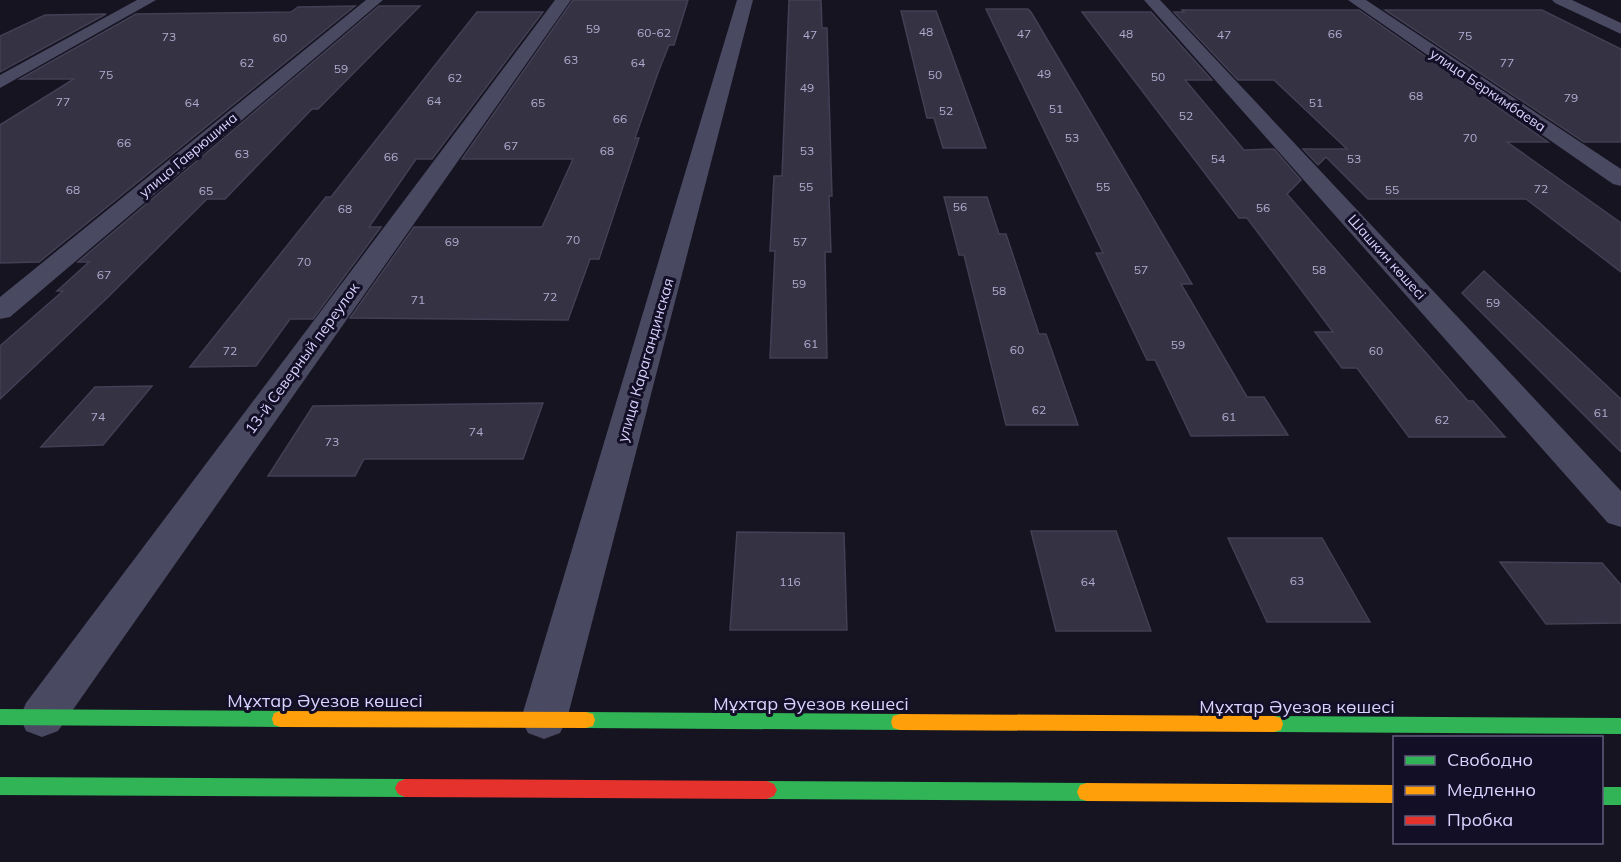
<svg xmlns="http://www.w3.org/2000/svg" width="1621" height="862" font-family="Mulish,sans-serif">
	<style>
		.building { fill: #343243; stroke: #433f54; stroke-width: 1.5 }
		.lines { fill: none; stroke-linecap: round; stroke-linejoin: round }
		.street { fill: #4a4962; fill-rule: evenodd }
		.fast { fill: #30b455; fill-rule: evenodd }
		.slow { fill: #ff9f0a; fill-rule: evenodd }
		.jam { fill: #e5322d; fill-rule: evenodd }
		.labels { text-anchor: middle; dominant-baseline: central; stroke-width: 6; stroke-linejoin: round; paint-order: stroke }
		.number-label { font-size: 12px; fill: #b0acd0 }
		.far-street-label { font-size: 14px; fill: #d9d4ff; stroke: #130f26 }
		.street-label { font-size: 15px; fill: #d9d4ff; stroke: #130f26 }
		.near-street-label { font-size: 18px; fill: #d9d4ff; stroke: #130f26 }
	</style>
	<rect width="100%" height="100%" fill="#161421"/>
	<!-- building -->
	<g class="building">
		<path d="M573,0h115l-14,45h-5l-10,25 -24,68h4l-40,121h-9l-22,61 -218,-2 64,-91h128l31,-68h-111z"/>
		<path d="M789,0h32l1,28h5l5,168h-3l2,56h-6l2,106h-57l5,-107h-5l4,-75h8z"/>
		<path d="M355,6l-316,256 -39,1v-138l74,-46h-54l116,-65 155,-2 7,-5z"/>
		<path d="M379,6h41l-102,103h-6l-87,90h-18l-101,100 -106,100v-53l63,-55h-6l32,-29h-11z"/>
		<path d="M986,9h42l3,3 161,272h-11l66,113h17l24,38 -97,1 -36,-76h-8l-51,-107h7z"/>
		<path d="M1182,10h177l189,132h-41l114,81v49l-95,-73h-158l-42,-42 -8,8 -15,-16h44l-73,-69h-36l-64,-68h10z"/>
		<path d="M1385,10h157l79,39v93h-37z"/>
		<path d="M901,11h35l50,137h-43l-9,-30h-7z"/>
		<path d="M477,12h66l-111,147h-16l-47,68h12l-68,92h-23l-34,47 -66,1 136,-170h5z"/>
		<path d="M1082,12h69l61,68h-27l59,70 30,-1 27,31 -14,14 181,207h5l32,36h-96l-52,-69h-15l-27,-36h18l-86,-114h-8z"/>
		<path d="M106,14l-106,58v-36l45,-21z"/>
		<path d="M944,197h43l12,37h7l33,100h7l32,91h-72l-42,-170h-5z"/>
		<path d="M1484,271l137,128v53l-159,-159z"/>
		<path d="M152,386l-49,59 -62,2 54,-60z"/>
		<path d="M543,403l-20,56h-159l-9,17h-87l45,-70z"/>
		<path d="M1031,531h85l35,100h-95z"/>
		<path d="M737,532l107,1 3,97h-117z"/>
		<path d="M1228,538h94l48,84h-103z"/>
		<path d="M1500,562l102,1 19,22v38l-75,1z"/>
	</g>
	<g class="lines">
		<!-- street -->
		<g class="street">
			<path d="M137,0h19l-156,88v-13z"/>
			<path d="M366,0h17l-373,317 -10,2v-22z"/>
			<path d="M555,0h16l-513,731 -16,6 -16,-6 -6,-14 6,-14z"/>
			<path d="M737,0h16l-186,719 -7,14 -16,6 -16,-6 -7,-14z"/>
			<path d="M1144,0h16l461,491v36l-13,-4z"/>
			<path d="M1348,0h18l255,169v17l-8,-2z"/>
			<path d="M1552,0h20l49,23v11l-66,-31z"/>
		</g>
		<!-- fast -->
		<g class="fast">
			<path d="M0,709l281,2 7,2 2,6 -2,6 -7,2 -281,-2z"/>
			<path d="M586,712l314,2 7,2 2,6 -2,6 -7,2 -314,-2 -7,-2 -2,-6 2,-6z"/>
			<path d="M1274,716l347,2v16l-347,-2 -7,-2 -2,-6 2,-6z"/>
			<path d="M0,777l405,2 7,3 3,6 -3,6 -7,3 -405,-2z"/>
			<path d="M767,781l320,2 7,2 3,7 -3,7 -7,2 -320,-2 -7,-3 -3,-6 3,-6z"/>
			<rect x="1602" y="787" width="19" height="18"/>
		</g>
		<!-- slow -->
		<g class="slow">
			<path d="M281,711l305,1 7,2 2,6 -2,6 -7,2 -305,-1 -7,-2 -2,-6 2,-6z"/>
			<path d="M900,714l374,2 7,2 2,6 -2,6 -7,2 -374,-2 -7,-2 -2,-6 2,-6z"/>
			<path d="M1087,783l307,2v18l-307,-2 -7,-2 -3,-7 3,-7z"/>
		</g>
		<!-- jam -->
		<path class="jam" d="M405,779l362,2 7,3 3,6 -3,6 -7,3 -362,-2 -7,-3 -3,-6 3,-6z"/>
	</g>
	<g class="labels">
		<!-- number labels -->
		<g class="number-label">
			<text x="593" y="28">59</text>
			<text x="926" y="31">48</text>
			<text x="654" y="32">60-62</text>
			<text x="1024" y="33">47</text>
			<text x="1126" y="33">48</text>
			<text x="1335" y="33">66</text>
			<text x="810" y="34">47</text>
			<text x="1224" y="34">47</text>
			<text x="1465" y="35">75</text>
			<text x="169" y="36">73</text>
			<text x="280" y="37">60</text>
			<text x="571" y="59">63</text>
			<text x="247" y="62">62</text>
			<text x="638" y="62">64</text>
			<text x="1507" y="62">77</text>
			<text x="341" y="68">59</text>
			<text x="1044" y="73">49</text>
			<text x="106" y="74">75</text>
			<text x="935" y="74">50</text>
			<text x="1158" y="76">50</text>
			<text x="455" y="77">62</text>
			<text x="807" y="87">49</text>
			<text x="1416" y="95">68</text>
			<text x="1571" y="97">79</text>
			<text x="434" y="100">64</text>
			<text x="63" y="101">77</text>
			<text x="192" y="102">64</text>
			<text x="538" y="102">65</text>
			<text x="1316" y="102">51</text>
			<text x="1056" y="108">51</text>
			<text x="946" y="110">52</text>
			<text x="1186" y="115">52</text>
			<text x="620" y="118">66</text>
			<text x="1072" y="137">53</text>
			<text x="1470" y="137">70</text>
			<text x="124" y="142">66</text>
			<text x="511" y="145">67</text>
			<text x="607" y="150">68</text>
			<text x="807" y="150">53</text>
			<text x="242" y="153">63</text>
			<text x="391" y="156">66</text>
			<text x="1218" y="158">54</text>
			<text x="1354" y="158">53</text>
			<text x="806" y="186">55</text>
			<text x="1103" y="186">55</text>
			<text x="1541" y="188">72</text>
			<text x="73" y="189">68</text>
			<text x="1392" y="189">55</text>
			<text x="206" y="190">65</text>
			<text x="960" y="206">56</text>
			<text x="1263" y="207">56</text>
			<text x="345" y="208">68</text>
			<text x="573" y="239">70</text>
			<text x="452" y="241">69</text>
			<text x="800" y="241">57</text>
			<text x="304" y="261">70</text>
			<text x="1141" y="269">57</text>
			<text x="1319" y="269">58</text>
			<text x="104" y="274">67</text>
			<text x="799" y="283">59</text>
			<text x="999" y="290">58</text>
			<text x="550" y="296">72</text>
			<text x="418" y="299">71</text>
			<text x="1493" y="302">59</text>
			<text x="811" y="343">61</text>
			<text x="1178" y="344">59</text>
			<text x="1017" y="349">60</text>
			<text x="230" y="350">72</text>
			<text x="1376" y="350">60</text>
			<text x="1039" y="409">62</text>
			<text x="1601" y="412">61</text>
			<text x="98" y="416">74</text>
			<text x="1229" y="416">61</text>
			<text x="1442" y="419">62</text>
			<text x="476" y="431">74</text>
			<text x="332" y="441">73</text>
			<text x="1297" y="580">63</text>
			<text x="790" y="581">116</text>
			<text x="1088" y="581">64</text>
		</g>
		<!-- far-street labels -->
		<g class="far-street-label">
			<text transform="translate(1488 90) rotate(34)">улица Беркимбаева</text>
			<text transform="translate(188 155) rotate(-40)">улица Гаврюшина</text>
			<text transform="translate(1387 257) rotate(48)">Шашкин көшесі</text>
		</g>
		<!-- street labels -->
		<g class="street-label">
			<text transform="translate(302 358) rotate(-54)">13-й Северный переулок</text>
			<text transform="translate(645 360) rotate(-74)">улица Карагандинская</text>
		</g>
		<!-- near-street labels -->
		<g class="near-street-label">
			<text x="325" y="700">Мұхтар Әуезов көшесі</text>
			<text x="811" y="703">Мұхтар Әуезов көшесі</text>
			<text x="1297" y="706">Мұхтар Әуезов көшесі</text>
		</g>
	</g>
	<!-- legend -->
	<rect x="1393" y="736" width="210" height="108" fill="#130f26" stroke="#625e7d" stroke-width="1.5"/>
	<rect x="1405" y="756" width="30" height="9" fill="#30b455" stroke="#625e7d" stroke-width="1.5"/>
	<text x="1447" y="766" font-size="18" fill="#d9d4ff">Свободно</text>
	<rect x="1405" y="786" width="30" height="9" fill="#ff9f0a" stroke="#625e7d" stroke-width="1.5"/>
	<text x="1447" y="796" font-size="18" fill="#d9d4ff">Медленно</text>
	<rect x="1405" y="816" width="30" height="9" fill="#e5322d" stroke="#625e7d" stroke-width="1.5"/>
	<text x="1447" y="826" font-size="18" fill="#d9d4ff">Пробка</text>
</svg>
